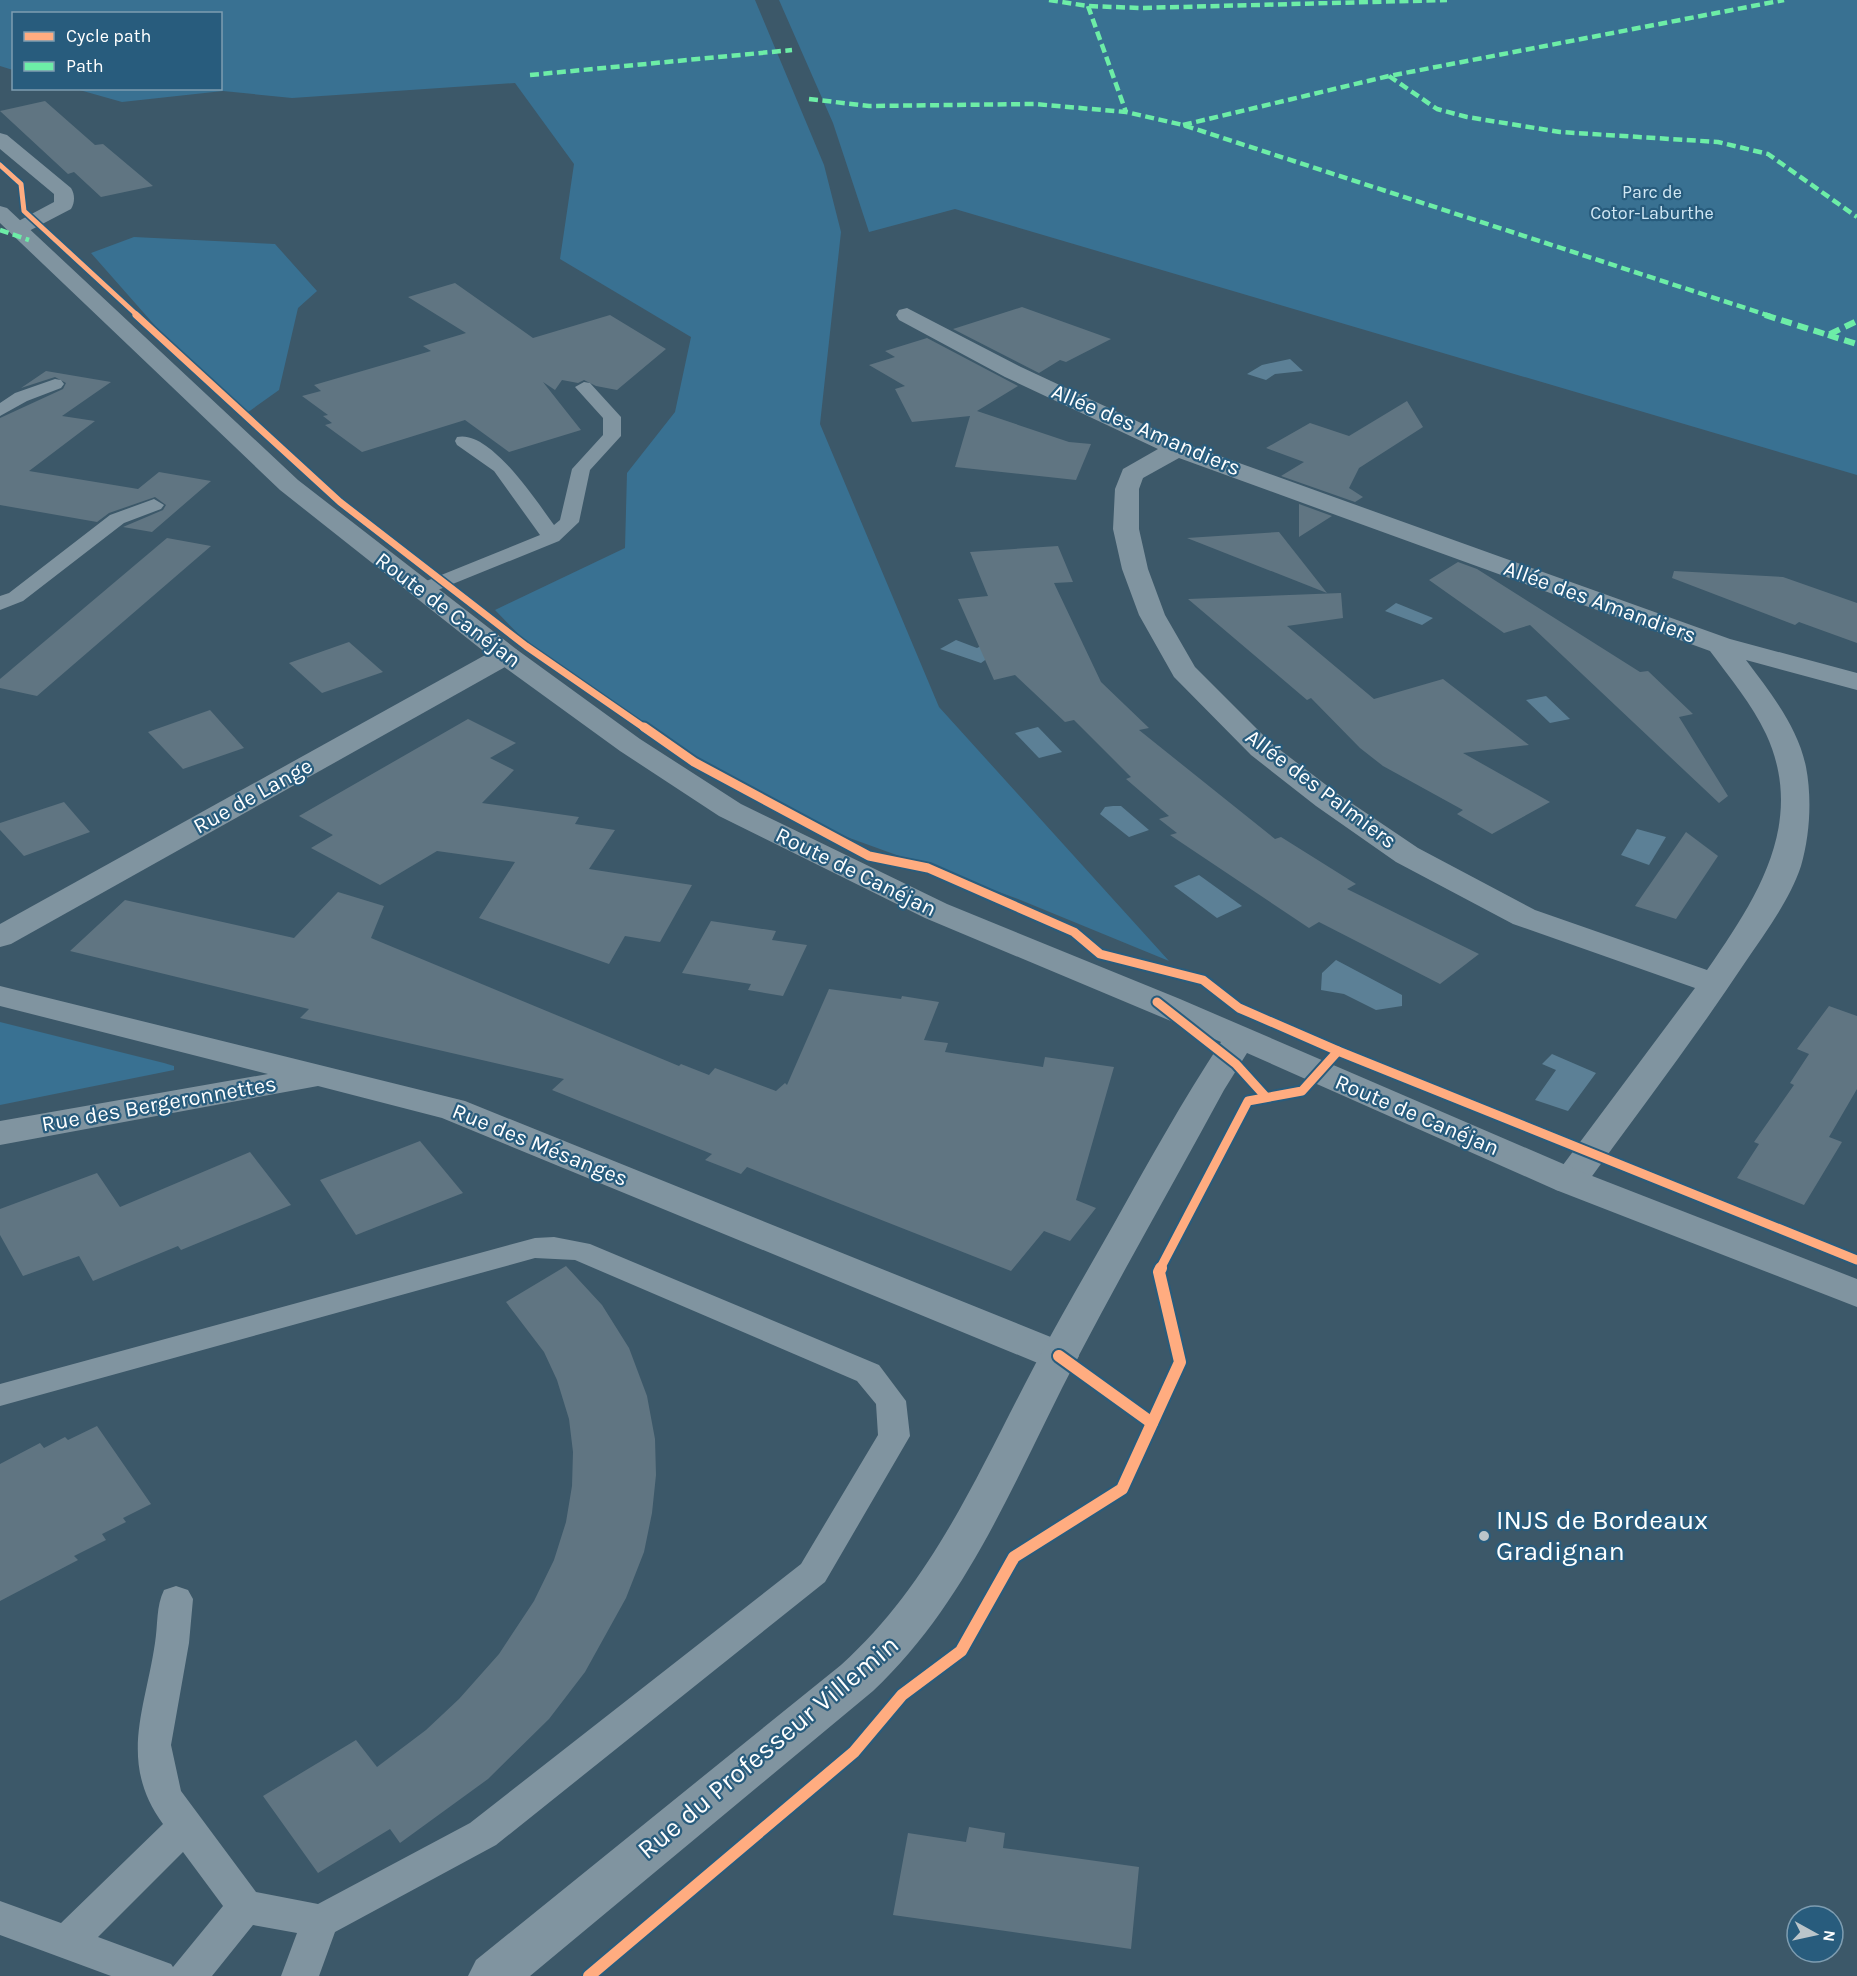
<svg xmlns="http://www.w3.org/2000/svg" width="1857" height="1976" font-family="Karla,sans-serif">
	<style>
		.green { fill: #397192 }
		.water { fill: #5c8096 }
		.building { fill: #607582 }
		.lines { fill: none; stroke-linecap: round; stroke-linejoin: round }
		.service { fill: #8094a0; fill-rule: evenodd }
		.minor { fill: #8094a0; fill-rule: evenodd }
		.tertiary { fill: #8094a0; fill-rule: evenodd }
		.quiet-far1 { stroke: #6deda7; stroke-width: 4.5; stroke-dasharray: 9 4.5; stroke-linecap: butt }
		.quiet { stroke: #6deda7; stroke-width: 6; stroke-dasharray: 11 6; stroke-linecap: butt }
		.cycleway-far3-casing { stroke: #285c7d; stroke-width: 8 }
		.cycleway-far2-casing { stroke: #285c7d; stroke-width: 10 }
		.cycleway-far1-casing { stroke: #285c7d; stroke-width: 13 }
		.cycleway-casing { stroke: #285c7d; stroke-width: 16 }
		.cycleway-far3 { stroke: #ffac80; stroke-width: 5 }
		.cycleway-far2 { stroke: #ffac80; stroke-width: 7 }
		.cycleway-far1 { stroke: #ffac80; stroke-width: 9 }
		.cycleway { stroke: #ffac80; stroke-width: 12 }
		.poi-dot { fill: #bbc5ca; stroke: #285c7d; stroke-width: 2 }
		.labels { text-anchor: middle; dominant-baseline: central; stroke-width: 4.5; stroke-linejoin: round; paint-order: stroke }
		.far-park-label { font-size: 18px; fill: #d0e7f4; stroke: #285c7d }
		.street-label { font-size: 22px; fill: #fff; stroke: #285c7d }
		.near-poi-label { font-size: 27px; fill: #fff; stroke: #285c7d; text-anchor: start }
		.near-street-label { font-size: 27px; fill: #fff; stroke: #285c7d }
	</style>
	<rect width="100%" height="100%" fill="#3c5869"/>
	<!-- green -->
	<g class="green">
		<path d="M0,0h755l69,165 17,67 -21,192 119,283 230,254 -151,-62 -185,-67 -156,-86 -148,-101 -34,-35 130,-62 2,-75 48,-61 16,-75 -131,-78 14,-95 -59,-81 -223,15 -69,-7 -101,11 -46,-13 144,-1v-74h-206l-1,56 -13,-4z"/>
		<path d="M779,0h1078v475l-902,-266 -86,23 -36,-109z"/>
		<path d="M134,237l141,7 42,47 -19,17 -19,82 -35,25 -86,-86 -67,-76z"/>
		<path d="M0,1022l164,41 10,3v4l-174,35z"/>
	</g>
	<!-- water -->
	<g class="water">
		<path d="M1290,359l13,12 -28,3 -9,6 -19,-6 15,-9z"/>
		<path d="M1396,603l37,15 -11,7 -37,-14z"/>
		<path d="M956,640l21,8 10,-5 12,7 -18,13 -41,-14z"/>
		<path d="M1546,696l24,23 -20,4 -24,-23z"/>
		<path d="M1038,727l24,25 -23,6 -24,-25z"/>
		<path d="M1113,806h8l28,24 -20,7 -29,-23 5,-7z"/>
		<path d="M1637,829l29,8 -17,28 -28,-10z"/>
		<path d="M1199,875l43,31 -25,12 -43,-32z"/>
		<path d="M1336,960l66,35v11l-26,4 -32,-16 -23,-4 1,-17z"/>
		<path d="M1552,1054l44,19 -28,38 -33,-11 21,-30 -14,-6z"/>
	</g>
	<!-- building -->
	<g class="building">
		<path d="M45,101l50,44 8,-1 50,42 -52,11 -27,-25 -6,2 -68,-63z"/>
		<path d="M455,283l78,55 77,-23 56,34 -49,41 -21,-4 -12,-6 -6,3 -16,-3 -7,10 -12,-8 38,48 -72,22 -44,-32 -103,32 -37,-27 7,-2 -9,-7 5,-1 -26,-19 19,-5 -7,-6 117,-34 -8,-5 43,-13 -58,-36z"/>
		<path d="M1022,307l89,32 -45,23 -6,-2 -21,13 -86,-44z"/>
		<path d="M927,338l91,48 -41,25 92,31 22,2 -15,36 -121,-13 15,-51 -58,6 -17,-33 10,-3 -36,-21 26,-8 -10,-6z"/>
		<path d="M46,371l65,11 -49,34 33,5 -66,50 109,18 21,-17 52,9 -59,51 -29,-5 40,-17 3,-5 -11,-8 -46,16 -12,9 -97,-17v-87l63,-29 3,-6 -11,-6 -34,11z"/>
		<path d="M1407,401l16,26 -64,41 -10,20 14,9 -8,5 -74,-26 23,-14 -38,-14 44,-25 39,13z"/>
		<path d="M1299,504l33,12 -33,21z"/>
		<path d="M1279,532l48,61 -140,-55z"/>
		<path d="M167,538l44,8 -174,150 -37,-8v-9z"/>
		<path d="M1058,546l15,36 -19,1 47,99 48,46 -10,2 136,109 6,-2 75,47 -9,5 132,65 -39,30 -121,-62 -10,6 -139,-93 7,-2 -18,-14 10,-3 -43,-37 5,-2 -57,-57 -9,2 -50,-47 -21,5 -36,-81 30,-3 -18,-44z"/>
		<path d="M1458,562l19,7 163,103 8,-1 45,43 -14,3 49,79 -9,7 -189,-178 -26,8 -75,-53z"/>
		<path d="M1674,571l109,6 74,26v40l-58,-21 -4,3 -123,-47z"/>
		<path d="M1341,593l2,25 -56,8 87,73 69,-20 86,66 -66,8 87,49 -58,32 -35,-20 6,-4 -80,-44 -23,-18 -49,-50 -4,2 -119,-101z"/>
		<path d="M349,642l34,30 -61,21 -33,-30z"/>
		<path d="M210,710l34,38 -61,21 -35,-37z"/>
		<path d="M468,719l48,24 -26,15 24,12 -32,33 97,14 -4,7 40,6 -26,39 103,16 -32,57 -35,-6 -16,28 -130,-46 36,-56 -78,-11 -57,34 -69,-37 22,-13 -34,-19z"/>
		<path d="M64,802l26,30 -66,24 -24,-26v-7z"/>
		<path d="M1686,832l32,24 -42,63 -41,-13z"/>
		<path d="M338,892l46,14 -13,32 308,128 2,-2 28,11 6,-7 61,23 9,-8 2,2 42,-96 72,10 1,-3 37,6 -15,38 24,3 -3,9 98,15 2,-10 69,10 -38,133 20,8 -26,33 -26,-10 -33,40 -264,-104 -6,7 -36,-14 7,-6 -160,-64 12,-11 -264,-61 9,-9 -239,-58 55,-51 169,38z"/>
		<path d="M711,921l65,10 -4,9 35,5 -24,51 -35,-6 3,-6 -69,-11z"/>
		<path d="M1829,1006l28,10v73l-28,48 13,5 -38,63 -67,-27 22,-34 -5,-2 40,-57 -4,-2 19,-29 -12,-5z"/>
		<path d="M420,1141l43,52 -107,42 -36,-55z"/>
		<path d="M250,1152l41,53 -110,45 -3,-4 -85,35 -14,-25 -56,20 -23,-41v-26l97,-36 23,34z"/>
		<path d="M566,1266l36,39 27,43 18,48 8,43 1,36 -4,38 -8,39 -18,46 -41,74 -36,47 -61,60 -88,64 -10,-14 -72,44 -55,-77 93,-56 21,27 49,-37 33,-31 40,-45 35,-53 20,-41 12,-38 6,-36 1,-34 -4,-33 -12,-39 -13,-28 -38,-50z"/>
		<path d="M97,1426l54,78 -28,14 3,4 -24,12 4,6 -32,16 4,4 -78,41v-137l40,-21 4,5 21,-11 3,3z"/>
		<path d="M969,1827l36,6 -2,15 136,19 -8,82 -238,-34 15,-82 58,9z"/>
	</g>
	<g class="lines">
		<!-- service -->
		<g class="service">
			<path d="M55,379l6,1 3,4 -3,4 -34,13 -27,15v-13l15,-10z"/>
			<path d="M584,382l6,1 31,34v19l-31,34 -11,52 -20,19 -131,53h-14l-3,-4 3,-4 126,-51 -46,-64 -37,-26 -2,-4 2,-4c33,-8 80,65 97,88l6,-5 12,-51 31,-34v-17l-28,-31z"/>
			<path d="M154,499l10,6 -3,4 -37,14 -101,78 -23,9v-14l9,-3 101,-78z"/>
			<path d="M554,1237l36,7 289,121 27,36 4,35 -85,146 -329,263 -161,87 -16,44h-38l16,-43 -44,-8 -41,51h-101l-111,-41v-34l61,22 102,-99c-45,-62 -18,-113 -8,-181 3,-18 1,-37 9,-53l12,-4 12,4 5,9 -4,44 -18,102 10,46 75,101 62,12 152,-81 331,-259 77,-129 -2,-31 -19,-23 -282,-121 -40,-2 -535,148v-22l535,-146zM183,1852l40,54 -50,61 -2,-3 -73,-27z"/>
		</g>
		<!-- minor -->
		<g class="minor">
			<path d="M0,133l7,2 64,53c4,6 4,15 0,21l-46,24h-14l-3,-4 3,-4 43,-23v-8l-54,-45z"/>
			<path d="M907,308l114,59 165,77 544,195 127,34v17l-111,-30c24,32 52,67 60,107 6,31 4,68 -5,99 -12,36 -37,68 -57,98 -51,77 -108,151 -162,226l-13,3 -13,-3 -5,-9 144,-193 -182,-64 -117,-62 -80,-56 -65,-51 -77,-78 -35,-62 -17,-46 -9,-40 2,-40 8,-20 35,-20 -153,-72 -106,-57 -3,-5 3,-5zM1179,458l531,193c20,27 42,53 56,83 41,89 -10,165 -59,236l-172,-60 -117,-62 -80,-54 -67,-51 -76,-76 -30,-52 -17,-46 -9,-40v-40l4,-11z"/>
			<path d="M506,647l10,2 4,6 -4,6 -505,283 -11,3v-23l496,-275z"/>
			<path d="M0,986l465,115 608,245 6,10 -6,10 -14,4 -14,-4 -603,-248 -124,-32 -318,59v-24l268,-47 -268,-68z"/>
		</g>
		<!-- tertiary -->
		<path class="tertiary" d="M0,206l7,2 291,272 218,169 124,90 101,65 206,100 233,95 402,173 275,107v28l-301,-117 -309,-137 -23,37c-48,89 -99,177 -146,267 -61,116 -108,243 -205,334l-343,285h-62l8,-16 365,-295c93,-84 138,-195 196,-304 25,-47 52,-93 78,-139 34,-61 68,-122 106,-180l-296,-124 -206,-102 -99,-65 -124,-90 -216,-171 -280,-267z"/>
		<!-- quiet-far1 -->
		<g class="quiet-far1">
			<path d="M1049,0l39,6 53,2 306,-8"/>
			<path d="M1088,6l38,106"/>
			<path d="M530,75l262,-25"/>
			<path d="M1389,76l48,33 30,8 93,15 158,10 50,12 89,63"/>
			<path d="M809,99l60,7 165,-2 92,8 57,13 587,191"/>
			<path d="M1183,125l206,-49 395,-76"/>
			<path d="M0,230l29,10"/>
		</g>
		<!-- quiet -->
		<g class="quiet">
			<path d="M1765,315l63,20 29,-14"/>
			<path d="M1828,335l29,9"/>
		</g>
		<defs>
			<path id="cycleway-far3" d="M0,165l21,19 3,27 114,105"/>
			<path id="cycleway-far2" d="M136,315l204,187 186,144 120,83"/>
			<g id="cycleway-far1">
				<path d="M644,727l50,35 175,94 59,12 146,64 26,22 103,26 36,28 99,43 519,209"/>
				<path d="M1157,1002l79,62 29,32"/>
				<path d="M1160,1269l88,-168 54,-10 36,-40"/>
			</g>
			<g id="cycleway">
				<path d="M1059,1356l93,67"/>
				<path d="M589,1976l265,-224 48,-57 59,-44 53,-94 108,-68 58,-127 -21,-90 2,-4"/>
			</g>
		</defs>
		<!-- cycleway-far3 casing -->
		<use href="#cycleway-far3" class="cycleway-far3-casing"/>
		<!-- cycleway-far2 casing -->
		<use href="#cycleway-far2" class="cycleway-far2-casing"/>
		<!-- cycleway-far1 casing -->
		<use href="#cycleway-far1" class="cycleway-far1-casing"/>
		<!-- cycleway casing -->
		<use href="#cycleway" class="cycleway-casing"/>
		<!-- cycleway-far3 -->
		<use href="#cycleway-far3" class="cycleway-far3"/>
		<!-- cycleway-far2 -->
		<use href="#cycleway-far2" class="cycleway-far2"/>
		<!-- cycleway-far1 -->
		<use href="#cycleway-far1" class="cycleway-far1"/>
		<!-- cycleway -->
		<use href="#cycleway" class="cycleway"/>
	</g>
	<!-- markers -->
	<circle class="poi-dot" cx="1484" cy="1536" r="6"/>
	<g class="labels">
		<!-- far-park labels -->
		<g class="far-park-label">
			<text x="1652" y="192">Parc de<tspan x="1652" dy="21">Cotor-Laburthe</tspan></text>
		</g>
		<!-- street labels -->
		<g class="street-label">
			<text transform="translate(1146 430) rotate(23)">Allée des Amandiers</text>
			<text transform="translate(1600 602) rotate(20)">Allée des Amandiers</text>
			<text transform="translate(448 610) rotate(37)">Route de Canéjan</text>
			<text transform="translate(1321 789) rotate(37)">Allée des Palmiers</text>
			<text transform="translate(253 796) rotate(-29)">Rue de Lange</text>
			<text transform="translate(856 872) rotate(26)">Route de Canéjan</text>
			<text transform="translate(159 1104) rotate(-10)">Rue des Bergeronnettes</text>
			<text transform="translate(1417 1115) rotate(23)">Route de Canéjan</text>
			<text transform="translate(540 1145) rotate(22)">Rue des Mésanges</text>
		</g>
		<!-- near-poi labels -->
		<g class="near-poi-label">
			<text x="1496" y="1520">INJS de Bordeaux<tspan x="1496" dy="31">Gradignan</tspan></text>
		</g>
		<!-- near-street labels -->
		<g class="near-street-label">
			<text transform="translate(768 1747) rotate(-40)">Rue du Professeur Villemin</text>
		</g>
	</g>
	<!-- legend -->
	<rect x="12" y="12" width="210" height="78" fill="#285c7d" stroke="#7e9db1" stroke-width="1.5"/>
	<rect x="24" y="32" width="30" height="9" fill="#ffac80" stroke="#7e9db1" stroke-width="1.5"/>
	<text x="66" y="42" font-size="18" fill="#ffffff">Cycle path</text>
	<rect x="24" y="62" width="30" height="9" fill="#6deda7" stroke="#7e9db1" stroke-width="1.5"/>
	<text x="66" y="72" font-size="18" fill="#ffffff">Path</text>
	<!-- north arrow -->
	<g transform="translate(1815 1934) rotate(98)"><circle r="28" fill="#285c7d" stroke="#7e9db1" stroke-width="1.5"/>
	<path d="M0-4.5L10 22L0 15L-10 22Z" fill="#bbc5ca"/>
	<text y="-9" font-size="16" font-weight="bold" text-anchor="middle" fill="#ffffff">N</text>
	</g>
</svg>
